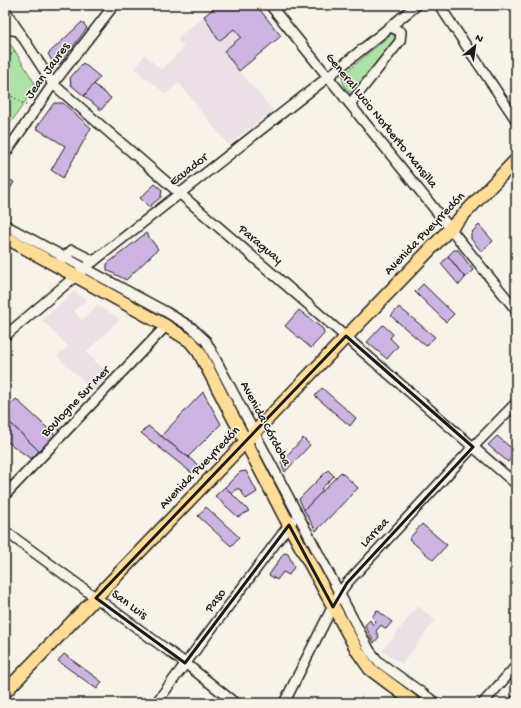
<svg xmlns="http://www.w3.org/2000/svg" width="521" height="708" font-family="'Gochi Hand',sans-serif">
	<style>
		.built { fill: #eae0e6 }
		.green { fill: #ade3a6; stroke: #648061 }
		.building { fill: #cdb4e3; stroke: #1c1c1c }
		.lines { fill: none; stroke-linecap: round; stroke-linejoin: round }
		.minor-casing { stroke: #1c1c1c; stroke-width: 12 }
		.major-casing { stroke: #1c1c1c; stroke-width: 15 }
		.path { stroke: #1c1c1c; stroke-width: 1.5; stroke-dasharray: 1 3; stroke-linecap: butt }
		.minor { stroke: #f7f3e8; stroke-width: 9 }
		.major { stroke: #ffdd96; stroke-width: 12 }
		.marked { fill: none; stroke: #1c1c1c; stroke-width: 3; stroke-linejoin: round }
		.labels { text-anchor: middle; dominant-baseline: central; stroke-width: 3; stroke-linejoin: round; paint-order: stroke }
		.street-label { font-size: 13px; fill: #1c1c1c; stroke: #f7f3e8 }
	</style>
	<rect width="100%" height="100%" fill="#f7f3e8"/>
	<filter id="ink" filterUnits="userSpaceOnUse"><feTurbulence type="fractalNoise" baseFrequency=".025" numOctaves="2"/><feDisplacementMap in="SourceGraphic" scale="8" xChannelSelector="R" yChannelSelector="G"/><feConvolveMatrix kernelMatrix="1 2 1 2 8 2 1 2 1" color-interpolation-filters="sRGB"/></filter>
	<g filter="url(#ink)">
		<!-- built -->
		<g class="built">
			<path d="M218,5h38l25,31 -42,35 34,39 -45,35 -49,-62 -13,11 -31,-25 9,-14 18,15 22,-23 -7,-9z"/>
			<path d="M74,292l13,7 -13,12 8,10 15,-16 23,14 -34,33 24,24 -15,16 -38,-36 11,-10 -26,-26z"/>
			<path d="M418,606l17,14 -33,44 -20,-13z"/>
		</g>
		<!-- green -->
		<g class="green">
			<path d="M391,34l5,2 2,3 -44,57c-8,-6 -11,-10 -12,-20z"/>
			<path d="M5,43l7,3 22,36v7l-29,42z"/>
		</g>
		<!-- building -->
		<g class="building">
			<path d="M218,5h38l25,31 -42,35 -15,-20 17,-14 -7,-8 -15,12 -15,-25z"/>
			<path d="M82,22l5,6 -27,36h-6l-6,-10z"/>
			<path d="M83,63l17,14 -16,19 -13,-11 -1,-7z"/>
			<path d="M94,84l17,14 -10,12 -17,-14z"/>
			<path d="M54,103h9l28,25 -28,50 -12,-8 14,-24 -29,-18z"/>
			<path d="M5,177l9,5 -9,16z"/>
			<path d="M155,184l7,6 -1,7 -12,10 -9,-9z"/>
			<path d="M479,225l14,16 -11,11 -11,-13v-6z"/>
			<path d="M146,233l12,16 -32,31 -19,-10v-6z"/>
			<path d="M454,250h4l15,20 -8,8 -17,-22z"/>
			<path d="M448,256l17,22 -6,7 -18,-21z"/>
			<path d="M423,284l31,30 -8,8 -31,-30z"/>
			<path d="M399,307l36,30 -9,9 -35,-30z"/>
			<path d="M299,310l24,19 1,5 -13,14 -26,-22z"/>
			<path d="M383,325l10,9 -3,4 8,8 -11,13 -20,-17z"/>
			<path d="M322,388l34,30 -6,8 -35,-30z"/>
			<path d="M203,392l18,32 -33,33 -27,-21z"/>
			<path d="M16,399l39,36 -16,16 -34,-33 2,-4 -2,-1v-3z"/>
			<path d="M5,418l34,33 -8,8 -26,-19z"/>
			<path d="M148,426l40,31 11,9 -7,7 -51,-40z"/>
			<path d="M497,436l19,16 -8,10 -20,-17z"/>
			<path d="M303,438l7,7 -25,27 -4,-10z"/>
			<path d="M328,470l6,6 -13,13 2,2 -19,19 -5,-11z"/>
			<path d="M246,471l11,21 -11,7 -6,-10h-4l-4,5 -7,-7 15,-15z"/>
			<path d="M341,472l17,16 -42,43 -12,-21z"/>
			<path d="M225,487l24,24 -11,6 -23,-21z"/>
			<path d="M206,507l33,30 -8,9 -33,-30z"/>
			<path d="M422,524l25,21 -14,15 -24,-21z"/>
			<path d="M284,553l4,1 6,13 -5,8 -6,-3 -6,8 -8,-5z"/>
			<path d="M377,610l15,12 -6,7 -5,-4 -5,6 3,6 -5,6 -9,-18 5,-5 3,5 3,-4 -4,-4z"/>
			<path d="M64,654l38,28 -5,7 -39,-28z"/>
		</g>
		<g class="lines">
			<defs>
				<g id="minor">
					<path d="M270,5l246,305"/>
					<path d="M439,5l77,115"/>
					<path d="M5,10l48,74 463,400"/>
					<path d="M5,29l14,2"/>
					<path d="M350,104l50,-63 1,-9 -10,-5"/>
					<path d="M5,154l48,-70 61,-79"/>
					<path d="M5,225l161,87 25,15 15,14 164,310 9,11 57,41"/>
					<path d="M60,261l12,-11 22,11"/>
					<path d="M5,336l80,-68 243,-191 89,-72"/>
					<path d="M5,495l161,-169"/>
					<path d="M5,531l180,132 50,40"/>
					<path d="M156,703l136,-182"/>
					<path d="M284,703l55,-109 8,-11 126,-136 43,-44"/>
					<path d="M483,703l33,-37"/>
					<path d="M514,703l2,-3"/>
				</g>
				<g id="major">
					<path d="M5,237l161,89 24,15 9,11 90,173 69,127 12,17 45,34"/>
					<path d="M5,692l511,-532"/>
				</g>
			</defs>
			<!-- minor casing -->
			<use href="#minor" class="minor-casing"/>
			<!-- major casing -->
			<use href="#major" class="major-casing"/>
			<!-- path -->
			<g class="path">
				<path d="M5,60l11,-10"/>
				<path d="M5,92l22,14"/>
			</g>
			<!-- minor -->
			<use href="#minor" class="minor"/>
			<!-- major -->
			<use href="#major" class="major"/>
		</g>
	</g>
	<!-- marked area -->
	<path class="marked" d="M346,336l127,111 -126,136 -14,24 -44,-82 -104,138 -89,-65z"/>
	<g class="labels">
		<!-- street labels -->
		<g class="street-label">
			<text transform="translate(48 71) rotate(-54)">Jean Jaures</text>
			<text transform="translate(381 121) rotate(51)">General Lucio Norberto Mansilla</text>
			<text transform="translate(189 170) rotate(-38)">Ecuador</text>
			<text transform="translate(425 234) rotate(-46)">Avenida Pueyrredón</text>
			<text transform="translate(260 245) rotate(40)">Paraguay</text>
			<text transform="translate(76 402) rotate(-46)">Boulogne Sur Mer</text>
			<text transform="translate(265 424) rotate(62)">Avenida Córdoba</text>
			<text transform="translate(200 468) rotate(-46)">Avenida Pueyrredón</text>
			<text transform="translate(375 533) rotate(-47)">Larrea</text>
			<text transform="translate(216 601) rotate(-53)">Paso</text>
			<text transform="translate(129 605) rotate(36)">San Luis</text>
		</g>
	</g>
	<!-- margin -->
	<rect width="521" height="708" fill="none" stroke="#f7f3e8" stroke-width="20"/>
	<rect x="10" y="10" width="501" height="688" fill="none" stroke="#1c1c1c" stroke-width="1.5" filter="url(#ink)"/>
	<!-- north arrow -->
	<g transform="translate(475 46) rotate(29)" stroke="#f7f3e8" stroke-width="3" paint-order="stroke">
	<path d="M0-3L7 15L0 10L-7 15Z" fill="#1c1c1c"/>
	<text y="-6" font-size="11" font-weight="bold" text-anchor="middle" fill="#1c1c1c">N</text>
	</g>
</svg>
